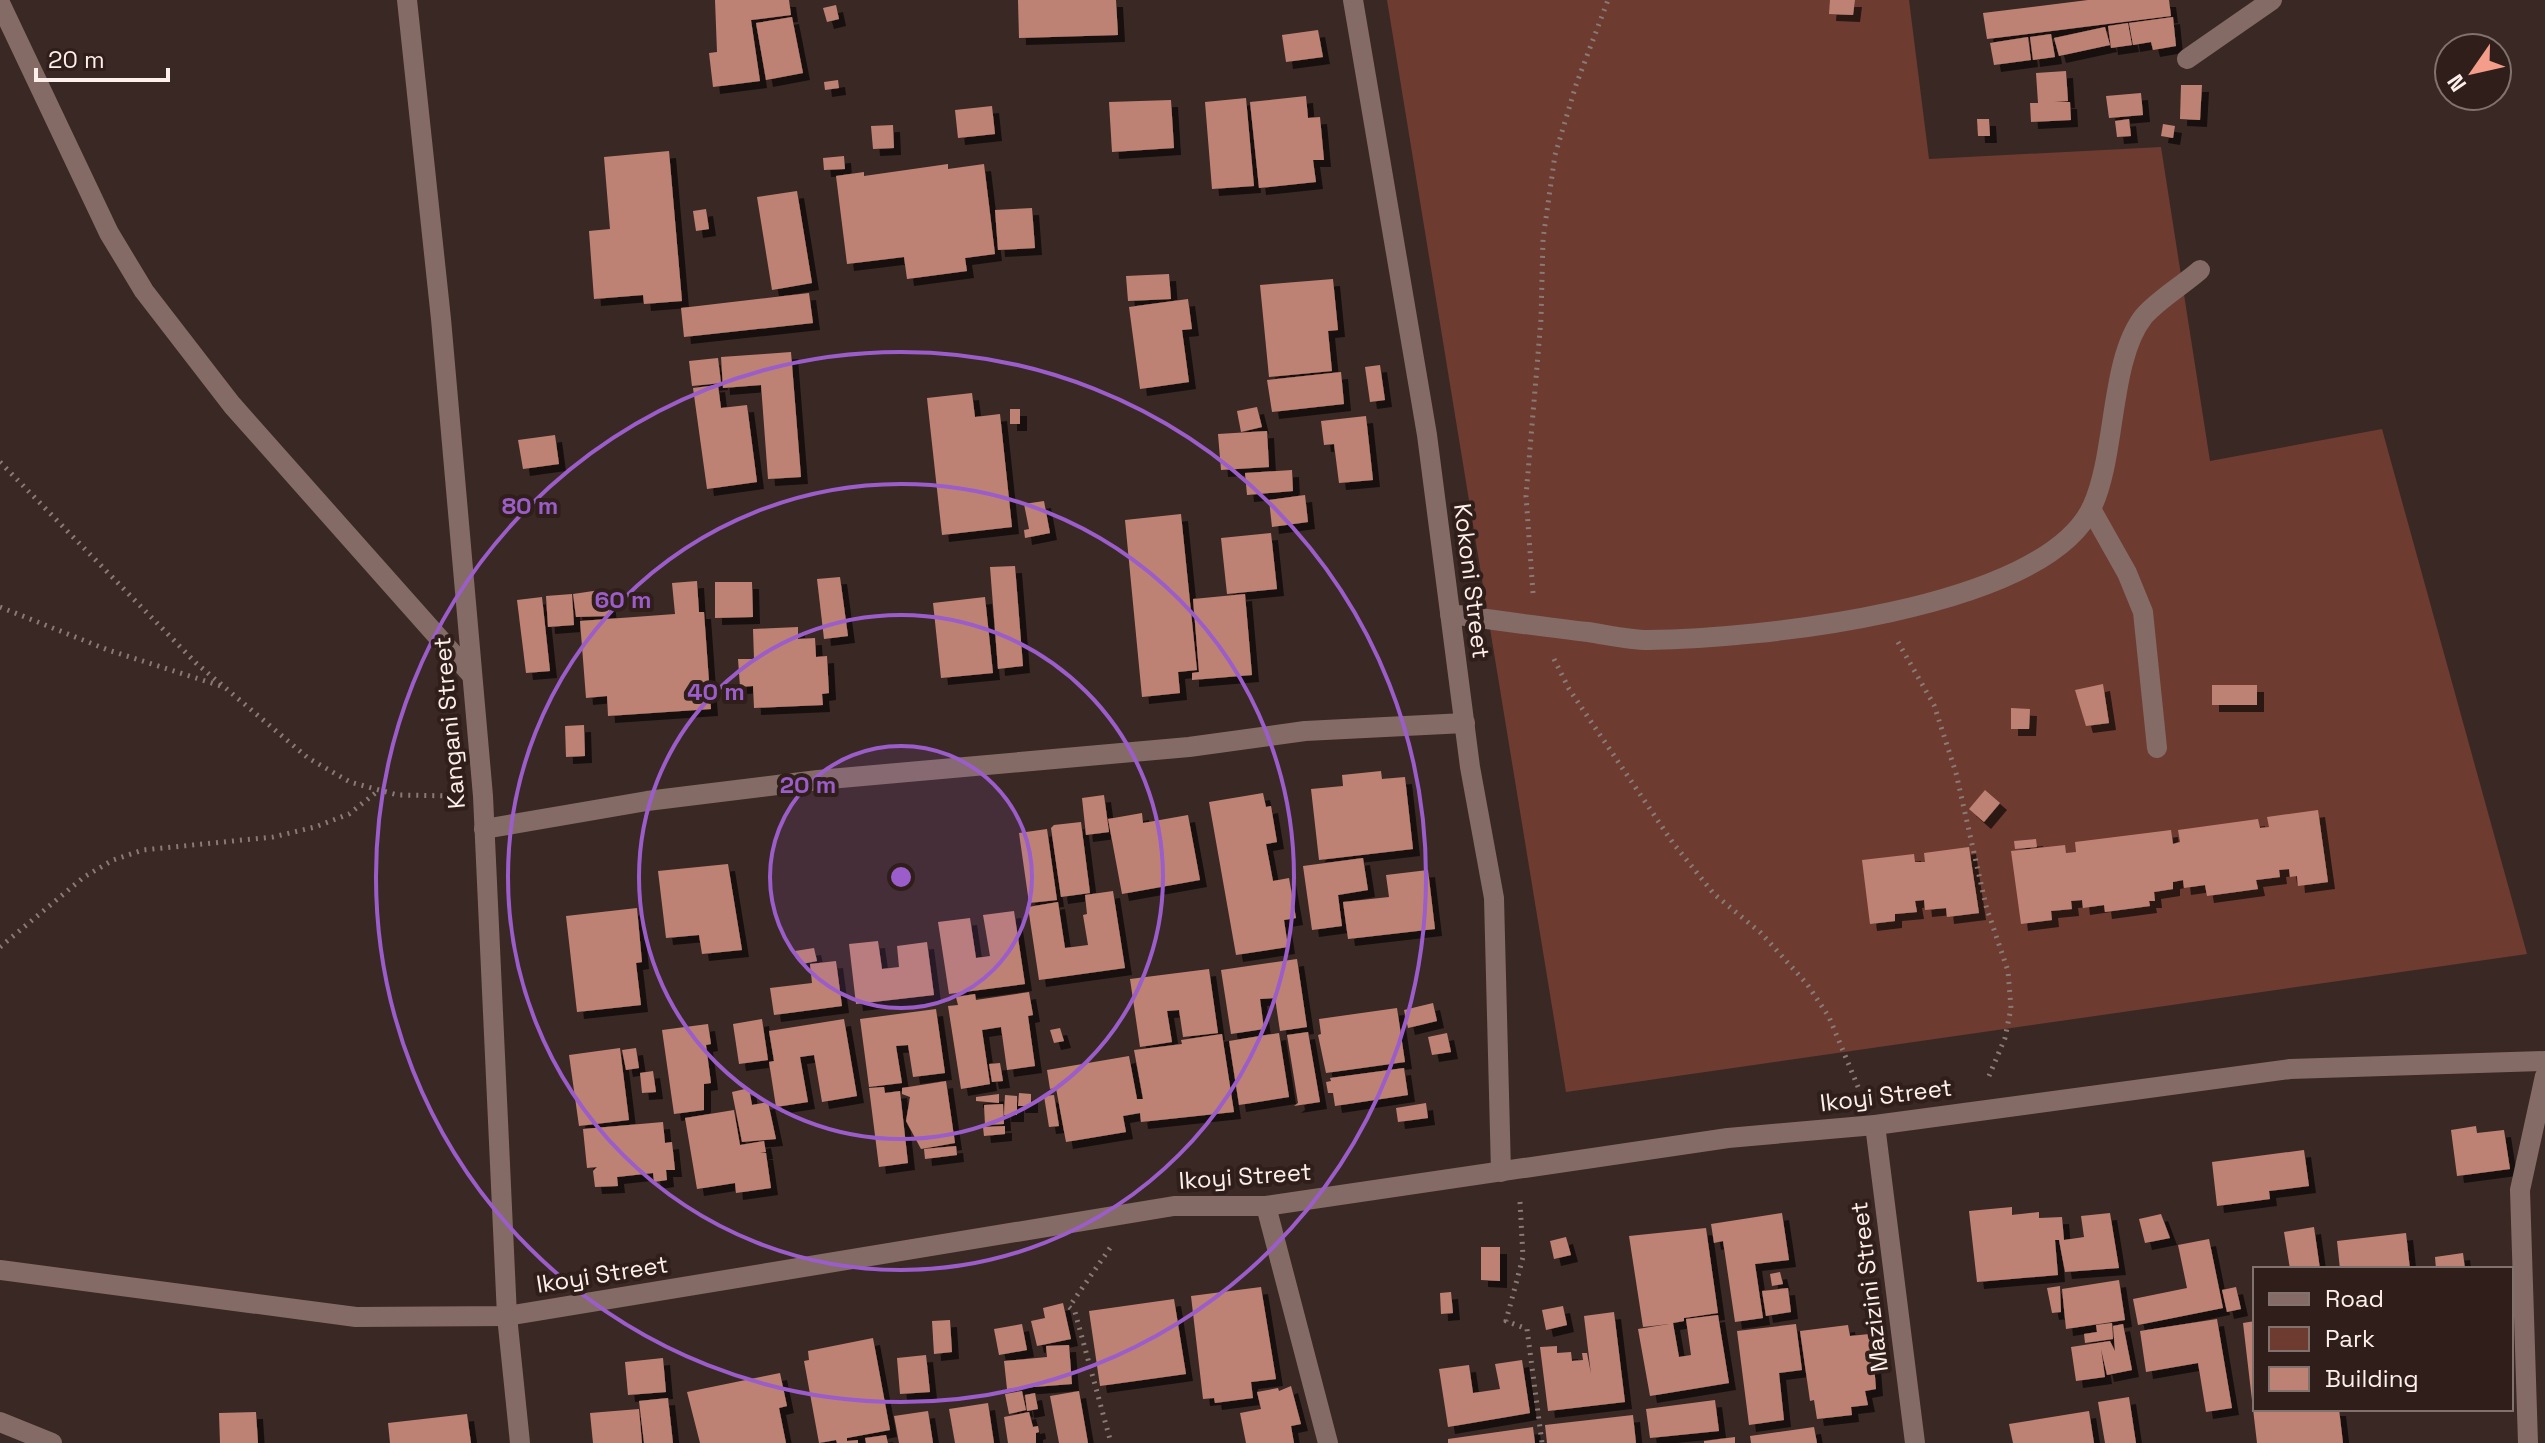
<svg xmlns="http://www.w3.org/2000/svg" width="2545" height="1443" font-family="'Space Grotesk',sans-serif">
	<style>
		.green { fill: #6e3b30 }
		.building { fill: #be8275; filter: url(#shadow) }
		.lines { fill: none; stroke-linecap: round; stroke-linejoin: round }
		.path { stroke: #8a7a77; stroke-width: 5; stroke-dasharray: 2 6; stroke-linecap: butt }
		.service { stroke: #856b65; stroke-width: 20 }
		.minor { stroke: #856b65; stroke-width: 20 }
		.ring { fill: none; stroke: #9b5dca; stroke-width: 4 }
		.labels { text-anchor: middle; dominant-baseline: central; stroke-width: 8; stroke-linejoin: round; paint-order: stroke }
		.street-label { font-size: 24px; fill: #fcefec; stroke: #301e1a }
		.centre { fill: #9b5dca; stroke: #301e1a; stroke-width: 4 }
		.ring-label { font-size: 24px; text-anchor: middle; font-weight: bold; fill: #9b5dca; stroke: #301e1a; stroke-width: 8; stroke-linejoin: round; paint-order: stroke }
	</style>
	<defs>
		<filter id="shadow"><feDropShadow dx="7" dy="7" stdDeviation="0" flood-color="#0009"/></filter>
	</defs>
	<rect width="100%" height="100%" fill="#3a2824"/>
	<!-- green -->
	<path class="green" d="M1387,0h522l20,159 232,-12 49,314 172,-32 145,525 -961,138z"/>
	<!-- building -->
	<g class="building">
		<path d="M715,0h74l2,15 -40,5 9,61 -47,6 -4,-34 8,-1z"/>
		<path d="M1018,0h98l2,35 -99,3z"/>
		<path d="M1830,0h25l-2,15 -24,-1z"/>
		<path d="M2088,0h81l2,16 -184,23 -4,-26z"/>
		<path d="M836,5l3,14 -12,3 -4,-14z"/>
		<path d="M792,17l11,56 -37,7 -10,-57z"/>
		<path d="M2173,17l3,29 -23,4 -2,-8 -18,3 -4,-22z"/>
		<path d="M2128,23l4,22 -21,3 -3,-22z"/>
		<path d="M2105,27l5,18 -51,11 -5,-18z"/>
		<path d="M1318,30l5,27 -37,5 -4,-27z"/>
		<path d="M2051,34l4,23 -22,3 -3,-23z"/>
		<path d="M2028,37l3,23 -37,5 -4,-22z"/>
		<path d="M2066,71l2,30 -14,1h16l1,18 -40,2 -1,-19h8l-2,-30z"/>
		<path d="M838,80l1,8 -14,2 -1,-8z"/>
		<path d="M2181,85h21l-2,35 -20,-1z"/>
		<path d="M2141,93l2,22 -34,3 -3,-22z"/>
		<path d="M1306,96l2,22 12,-1 4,43h-11l3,22 -57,6 -9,-86z"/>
		<path d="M1246,98l8,88 -42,3 -7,-87z"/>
		<path d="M1171,100l3,48 -62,4 -3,-50z"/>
		<path d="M992,106l3,28 -37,4 -3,-28z"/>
		<path d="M1977,119h12l1,17h-12z"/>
		<path d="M2129,119l2,17 -14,1 -2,-16z"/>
		<path d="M2163,124l12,2 -2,12 -12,-2z"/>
		<path d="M893,125l1,23 -21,1 -2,-23z"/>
		<path d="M669,151l13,150 -38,3 -1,-9 -49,4 -5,-68 21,-2 -6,-72z"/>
		<path d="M844,156l1,13 -21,1 -1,-12z"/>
		<path d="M948,164v5l36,-5 11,90 -30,4 2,13 -60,8 -3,-22 -57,7 -11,-88 28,-4v4z"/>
		<path d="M797,191l15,92 -40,7 -15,-93z"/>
		<path d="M1032,208l3,40 -37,2 -3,-40z"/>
		<path d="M706,209l3,20 -13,2 -3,-20z"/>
		<path d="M1169,274l2,25 -43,2 -2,-25z"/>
		<path d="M1333,279l5,51 -10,1 4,40 -63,6 -9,-92z"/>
		<path d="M809,293l4,30 -129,14 -3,-29z"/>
		<path d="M1188,299l4,30 -10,1 7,52 -49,7 -11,-82z"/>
		<path d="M791,352l10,125 -33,2 -7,-94 -38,3 -2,-31z"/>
		<path d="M718,358l3,25 -29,3 -3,-25z"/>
		<path d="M1380,365l5,35 -15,2 -5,-35z"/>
		<path d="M1341,372l3,32 -72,8 -5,-32z"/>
		<path d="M718,385l3,23 26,-3 10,77 -50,7 -14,-101z"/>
		<path d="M972,393l3,24 25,-3 12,113 -70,8 -15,-137z"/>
		<path d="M1257,407l5,20 -21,5 -4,-21z"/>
		<rect x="1010" y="409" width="10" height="15"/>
		<path d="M1366,416l7,64 -34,3 -5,-39 -10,1 -3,-24z"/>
		<path d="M1267,431l2,36 -48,3 -3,-36z"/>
		<path d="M555,435l4,29 -36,5 -5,-29z"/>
		<path d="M1292,470l1,21 -46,4 -2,-22z"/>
		<path d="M1305,495l3,27 -36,5 -3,-27z"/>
		<path d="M1044,501l6,32 -25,5 -1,-8 5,-1 -5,-25z"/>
		<path d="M1181,514l16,156 -19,2 2,21 -38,4 -17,-177z"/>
		<path d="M1271,533l6,56 -50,5 -6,-56z"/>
		<path d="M1015,566l8,100 -25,3 -8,-102z"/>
		<path d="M840,577l8,59 -24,3 -7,-60z"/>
		<path d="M697,581l2,31h5l7,97 -103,7 -1,-20 -21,2 -6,-77 95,-7 -3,-31z"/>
		<path d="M715,582h37l1,35 -38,1z"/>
		<path d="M607,589l3,27 -34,1 -3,-23z"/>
		<path d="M572,594l2,31 -26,2 -2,-31z"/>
		<path d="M1245,594l7,81 -60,5v-7l7,-1 -6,-73z"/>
		<path d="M542,597l8,74 -24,2 -9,-73z"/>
		<path d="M985,597l8,76 -52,5 -8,-75z"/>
		<path d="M798,627v12l17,-1 1,19 11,-1 2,37 -7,1 1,11 -69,3 -1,-22 -13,1 -2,-28h16l-1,-30z"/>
		<path d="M2103,684l6,39 -23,3 -11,-36z"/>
		<rect x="2212" y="685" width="45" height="20"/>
		<path d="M2011,708l19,1 -1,20h-18z"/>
		<path d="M584,725l1,31 -19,1 -1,-31z"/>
		<path d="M1381,771l1,8 23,-2 8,72 -94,11 -8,-71 32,-3 -1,-11z"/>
		<path d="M1985,790l15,13 -16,19 -15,-13z"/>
		<path d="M1263,793l3,14 5,-1 6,36 -11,2 7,37 16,-3 7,40 -12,2 4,27 -52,8 -27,-153z"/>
		<path d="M1104,795l5,37 -23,3 -4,-37z"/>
		<path d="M2318,810l10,72 -30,4 -1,-10 -7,1 -1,-8 -10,1 1,7 -24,3 2,9 -51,7 -2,-11 -21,3 -1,-8 -10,2v7l-19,3 1,9h-6l1,5 -45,6 -1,-7 -21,3 -1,-8 -11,1 1,8 -21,2 1,9 -31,4 -10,-73 54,-6 1,8 10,-1 -1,-10 96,-12 2,14 7,-2 -2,-12 80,-11 2,9 9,-1 -2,-10z"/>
		<path d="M1142,813l1,10 45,-8 12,65 -78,14 -14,-75z"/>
		<path d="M1081,822l9,71 -29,4 -10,-69 3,-3z"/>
		<path d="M1047,829l10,71 -28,3 -10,-70z"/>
		<path d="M2036,839l1,8 -22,2 -1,-8z"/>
		<path d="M1969,847l10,66 -32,4 -1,-9 -21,2 -1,-10 -9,1 2,11 -22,2v7l-25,3 -8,-64 52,-6 1,8h10l-1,-9z"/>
		<path d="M1363,858l5,32 -30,5 4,31 -30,4 -9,-64z"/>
		<path d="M728,864l14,86 -40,4 -3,-19 -33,3 -8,-67z"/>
		<path d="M1428,870l7,59 -87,10 -5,-37 46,-5 -3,-22z"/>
		<path d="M1113,891l12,77 -86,12 -11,-73 30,-5 7,46 23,-3 -5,-30 4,-1 -2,-19z"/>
		<path d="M637,908l5,54 -6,1 5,42 -64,7 -11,-96z"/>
		<path d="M1014,911l11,73 -76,10 -11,-72 32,-4 6,40 14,-2 -7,-41z"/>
		<path d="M878,941l4,28 17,-2 -2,-21 30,-4 7,53 -78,9 -7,-60z"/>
		<path d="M814,948l3,13 -15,3 -2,-5h-4l-1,-8z"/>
		<path d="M1297,959l10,68 -27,4 -5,-33 -15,1 4,30 -33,5 -10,-64z"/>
		<path d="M836,961l6,45 -68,9 -4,-27 42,-5 -2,-19z"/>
		<path d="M1209,969l9,64 -35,4 -4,-27 -12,1 5,31 -32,5 -10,-68z"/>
		<path d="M1029,992l4,23 -5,1 7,50 -28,4 -6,-43 -19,3 8,54 -29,5 -13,-83 10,-1 -2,-8 19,-3 1,6z"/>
		<path d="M1433,1003l4,18 -29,7 -4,-18z"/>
		<path d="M1397,1008l8,54 -79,11 -8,-38 3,-1 -2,-15z"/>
		<path d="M936,1009l9,64 -32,4 -5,-32 -12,1 6,37 -33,4 -9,-68z"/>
		<path d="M762,1019l6,41 -29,4 -6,-40z"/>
		<path d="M844,1019l13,77 -35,6 -8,-47 -14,2 8,45 -32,5 -7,-45 5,-1 -5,-30z"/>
		<path d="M708,1024l3,20 -5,1 5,38 -7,1v26l-30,4 -12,-84z"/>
		<path d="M1060,1028l4,13 -10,2 -4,-13z"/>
		<path d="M1308,1032l12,70 -26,4 4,-3 -11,-68z"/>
		<path d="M1279,1033l10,64 -50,8 -10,-64z"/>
		<path d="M1447,1033l4,19 -19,3 -4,-18z"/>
		<path d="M1222,1034l12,78 -93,10 -1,-9 -17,3 3,16 -60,10 -10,-54 -6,1 -3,-19 82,-14 8,43h6l-9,-49 48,-6 -1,-4z"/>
		<path d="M620,1048l9,72 -50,6 -10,-71z"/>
		<path d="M636,1048l3,20 -13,2 -4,-20z"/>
		<path d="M1000,1063l3,18 -11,1 -3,-18z"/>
		<path d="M1404,1068l4,27 -73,11 -2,-13h-5l-2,-11 5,-1 -1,-3z"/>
		<path d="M653,1071l3,21 -14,1 -2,-20z"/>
		<path d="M946,1081l9,62 -34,6 -15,-28 4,-24 -8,-3v-6z"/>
		<path d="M884,1087l1,6 15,-2 8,72 -29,4 -10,-79z"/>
		<path d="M749,1088l3,17 16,-3 8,37 -34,3 -10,-50z"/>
		<path d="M1019,1093l12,1v12h-13z"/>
		<path d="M999,1094v9l-23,-2v-4z"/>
		<path d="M1005,1095l12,1v19h-13z"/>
		<path d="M1054,1095l5,31 -10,1 -5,-31z"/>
		<path d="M1426,1103l2,15 -30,4 -2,-14z"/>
		<path d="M1003,1104l1,20 -19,1 -1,-20z"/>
		<path d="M734,1110l6,35 24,-4 2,11h-6l6,1 5,35 -35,5 -1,-10 -38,6 -12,-71z"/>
		<path d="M663,1122l2,21 7,-1 3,28h-9l1,10 -13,2 -1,-9 -36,4 1,9 -23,1 -2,-16 4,-4 -10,1 -4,-39z"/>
		<path d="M1005,1126v8l-21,2 -1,-9z"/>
		<path d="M2476,1126l1,7 27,-3 6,39 -53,7 -6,-46z"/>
		<path d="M956,1146l1,9 -32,4 -1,-10z"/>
		<path d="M2304,1150l5,36 -40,5 1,8 -53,7 -5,-44z"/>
		<path d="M2012,1207v8l27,-3v6l23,-1 2,23 20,-3 -3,-21 29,-3 9,55 -54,4 -6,-32h-4l3,35 -81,7 -8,-71z"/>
		<path d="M1782,1213l7,47 -34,4 8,54 -28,4 -12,-81 -9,2 -3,-19z"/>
		<path d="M2161,1214l9,24 -25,5 -6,-24z"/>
		<path d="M2314,1227l6,42h-30l-6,-37z"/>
		<path d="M1706,1228l12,85 -34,5v3l-11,2 6,34 12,-2 -5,-36 32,-4 11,68 -79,13 -12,-67 31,-5 -26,3 -14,-91z"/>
		<path d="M2406,1233l4,36h-70l-3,-28z"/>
		<path d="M1566,1237l5,18 -17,4 -4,-18z"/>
		<path d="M2209,1239l14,69 -85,17 -5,-26 54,-11 -9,-43z"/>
		<path d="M1481,1247h19v34l-19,-1z"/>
		<path d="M2463,1253l2,16h-29l-1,-12z"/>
		<path d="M1780,1272l3,12 -11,2 -2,-12z"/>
		<path d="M2119,1280l6,40 -59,9 -4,-40z"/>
		<path d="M2060,1286l1,26 -9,1 -5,-25z"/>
		<path d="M1261,1287l15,92 -25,3 2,16 -38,5 -1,-5 -11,1 -12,-103z"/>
		<path d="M2236,1287l5,22 -14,3 -5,-22z"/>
		<path d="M1788,1288l3,24 -25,4 -4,-25z"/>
		<path d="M1451,1292l2,21 -12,1 -1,-21z"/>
		<path d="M1174,1299l12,75 -86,12 -11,-75z"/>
		<path d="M1063,1303l8,36 -34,7 -6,-25 14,-3 -2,-10z"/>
		<path d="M1563,1306l4,19 -21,5 -4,-20z"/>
		<path d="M1614,1312l11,90 -77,9 -8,-64 17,-1v7l14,-1 1,9 11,-1 -1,-7h5l4,21 -7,-58z"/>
		<path d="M2217,1319l15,89 -26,4 -8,-49 -52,9 -6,-41z"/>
		<path d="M950,1320l2,32 -18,2 -2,-33z"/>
		<path d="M2255,1321v88h84l4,34h-86l-14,-120z"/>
		<path d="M2112,1323l1,16 -28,4 -1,-9 13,-2 -1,-7z"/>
		<path d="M1022,1324l5,26 -28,5 -5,-26z"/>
		<path d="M1796,1324l6,46 -23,3 5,47 -35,5 -12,-94z"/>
		<path d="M2123,1324l9,46 -25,5 -6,-26 4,28 -29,4 -5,-34 39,-6 5,10 -2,-25z"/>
		<path d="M1848,1325l2,11 29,-3 5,30 -10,1 2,25 -11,2 3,14 -17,2 1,8 -35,4 -3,-19 -4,1 -10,-70z"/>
		<path d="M873,1338l17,92 -43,8v3l11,-1v3h-21l-1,-3 -17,3 -15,-82 5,-1 -1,-9z"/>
		<path d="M1069,1345l3,39 -65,5 -3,-28 43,-4 -1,-11z"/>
		<path d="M926,1355l4,37 -30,2 -3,-36z"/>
		<path d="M663,1358l3,34 -38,3 -3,-33z"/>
		<path d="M1522,1360l8,53 -82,14 -9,-58 30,-4 4,28 27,-4 -5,-25z"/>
		<path d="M780,1373l7,33 -8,2 7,35h-86l-13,-51z"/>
		<path d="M1291,1386l10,38 -10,2 3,17h-48l-6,-30 21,-4 -4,-17 21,-4 1,3z"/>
		<path d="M1022,1391l4,19 -17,4 -4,-20z"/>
		<path d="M1079,1391l9,52h-29l-9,-47z"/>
		<path d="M1035,1393l3,16 -11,2 -2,-16z"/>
		<path d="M2129,1397l7,46h-31l-7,-41z"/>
		<path d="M668,1398l5,45h-29l-5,-42z"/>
		<path d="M1715,1400l4,31 -69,7 -4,-29z"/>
		<path d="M988,1403l6,40h-39l-6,-34z"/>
		<path d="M639,1409l3,34h-49l-3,-30z"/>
		<path d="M928,1411l5,32h-34l-5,-27z"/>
		<path d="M2089,1411l5,32h-81l-4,-19z"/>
		<path d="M256,1412l2,31h-38l-1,-30z"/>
		<path d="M1029,1412l4,15 5,-1 1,6 -3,1v10h-28l-4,-26z"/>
		<path d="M467,1414l4,29h-81l-2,-20z"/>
		<path d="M1633,1415l3,28h-89l-2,-18z"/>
		<path d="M1533,1427l2,16h-87v-4z"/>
		<path d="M1814,1427l3,16h-66l-1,-7z"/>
		<path d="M886,1435l2,8h-22l-1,-5z"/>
		<path d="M1735,1437v6h-31v-2z"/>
	</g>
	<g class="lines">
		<!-- path -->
		<g class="path">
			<path d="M0,462l196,201 112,95 42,24 29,8 19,5 56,1"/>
			<path d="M1533,593l-7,-97 15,-177 2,-80 12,-84 21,-70 32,-85"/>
			<path d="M0,607l108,43 113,36"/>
			<path d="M1898,642l36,63 22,68 30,133 22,65 3,37 -6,30 -16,38"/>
			<path d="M1554,659l15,30 104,154 41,51 47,39 46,51 22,33 32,77"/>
			<path d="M0,947l84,-70 29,-17 30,-10 130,-13 42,-10 34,-13 29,-23"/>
			<path d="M1520,1202l3,55 -17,64 21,8 15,114"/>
			<path d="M1110,1248l-41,59 6,5 36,131"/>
		</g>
		<!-- service -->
		<g class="service">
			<path d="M0,3l109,230 35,58 88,114 238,268"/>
			<path d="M2091,509l36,64 16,39 14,136"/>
			<path d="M1450,614c46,6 92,13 138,18 20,3 41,8 60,8 104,-1 395,-29 444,-133 25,-54 17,-147 52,-191 15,-17 39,-31 56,-46"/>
		</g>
		<!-- minor -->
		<g class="minor">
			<path d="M407,0l34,319 42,477 24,520 13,127"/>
			<path d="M1353,0l74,435 43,332 24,131 7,274"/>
			<path d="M2187,59l85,-59"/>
			<path d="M484,829l163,-28 171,-21 371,-33 116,-16 160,-8"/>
			<path d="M1875,1125l40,318"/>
			<path d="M1266,1206l62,237"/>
			<path d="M0,1270l356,47 151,-1 667,-110h92l462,-68 147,-13 415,-56 255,-8"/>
			<path d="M0,1422l52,21"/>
			<path d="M2528,1443l-8,-253 25,-114"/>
		</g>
	</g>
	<!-- distance rings -->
	<circle cx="901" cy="877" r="131" fill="#9b5dca" fill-opacity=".12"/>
	<g class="ring">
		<circle cx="901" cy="877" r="131"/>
		<circle cx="901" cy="877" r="262"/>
		<circle cx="901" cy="877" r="393"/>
		<circle cx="901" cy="877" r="525"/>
	</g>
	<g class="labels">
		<!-- street labels -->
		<g class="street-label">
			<text transform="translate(1472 581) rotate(83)">Kokoni Street</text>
			<text transform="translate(449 723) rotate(-95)">Kangani Street</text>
			<text transform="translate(1886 1095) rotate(-7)">Ikoyi Street</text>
			<text transform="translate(1245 1176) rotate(-4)">Ikoyi Street</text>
			<text transform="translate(602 1274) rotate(-9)">Ikoyi Street</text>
			<text transform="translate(1869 1287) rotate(-97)">Mazizini Street</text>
		</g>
	</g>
	<circle cx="901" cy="877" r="12" class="centre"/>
	<g class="ring-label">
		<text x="530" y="514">80 m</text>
		<text x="623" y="608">60 m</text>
		<text x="716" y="700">40 m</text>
		<text x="808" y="793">20 m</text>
	</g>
	<!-- legend -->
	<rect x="2253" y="1267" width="260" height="144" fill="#301e1a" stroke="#82726e" stroke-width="2"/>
	<rect x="2269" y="1293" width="40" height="12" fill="#856b65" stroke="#82726e" stroke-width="2"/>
	<text x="2325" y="1307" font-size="24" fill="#fcefec">Road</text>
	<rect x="2269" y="1327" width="40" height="24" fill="#6e3b30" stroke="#82726e" stroke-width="2"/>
	<text x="2325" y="1347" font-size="24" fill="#fcefec">Park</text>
	<rect x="2269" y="1367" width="40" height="24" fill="#be8275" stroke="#82726e" stroke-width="2"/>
	<text x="2325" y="1387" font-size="24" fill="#fcefec">Building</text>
	<!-- north arrow -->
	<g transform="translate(2473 72) rotate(236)"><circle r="38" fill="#301e1a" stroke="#82726e" stroke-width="2"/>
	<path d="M0-6L14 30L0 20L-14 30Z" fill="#f49d8b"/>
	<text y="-12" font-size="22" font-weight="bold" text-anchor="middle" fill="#fcefec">N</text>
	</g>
	<!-- scale -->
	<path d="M36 68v12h132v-12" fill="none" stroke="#fcefec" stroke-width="4"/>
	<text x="48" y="68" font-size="24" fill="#fcefec" stroke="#301e1a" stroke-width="6" paint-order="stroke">20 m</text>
</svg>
